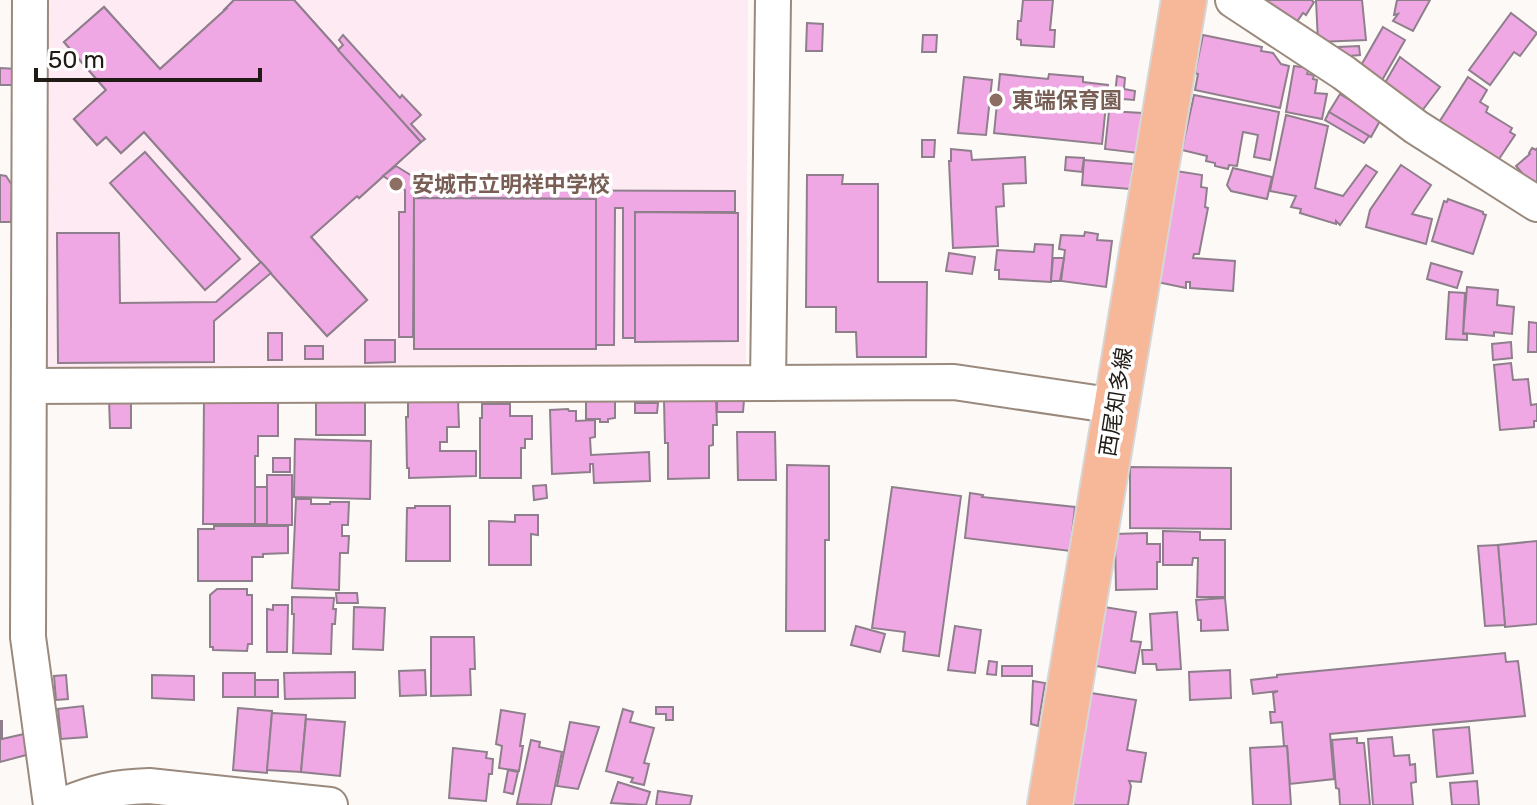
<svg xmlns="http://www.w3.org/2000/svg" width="1537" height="805" font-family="Rubik,'Noto Sans JP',sans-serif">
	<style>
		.education { fill: #fdeaf2 }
		.building { fill: #f0a8e5; stroke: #8f7f8c; stroke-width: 2; fill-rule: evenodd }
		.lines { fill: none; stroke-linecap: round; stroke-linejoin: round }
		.street-casing { stroke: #9a897d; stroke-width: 38 }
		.primary-casing { stroke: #d7d6d5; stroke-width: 48 }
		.street { stroke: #fff; stroke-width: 34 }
		.primary { stroke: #f7b89a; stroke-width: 44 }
		.education-dot { fill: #8d6e63; stroke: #fff; stroke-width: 3 }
		.labels { text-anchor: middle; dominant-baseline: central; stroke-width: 7; stroke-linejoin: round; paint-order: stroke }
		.education-label { font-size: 22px; font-weight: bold; fill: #785e54; stroke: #fff; text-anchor: start }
		.street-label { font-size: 22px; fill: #211b16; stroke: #fff }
	</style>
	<rect width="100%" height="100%" fill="#fdf9f6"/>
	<!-- education -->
	<path class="education" d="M46,0h702l-2,368 -703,5z"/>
	<!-- building -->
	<g class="building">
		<path d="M234,0h60l127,142 -62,56 -2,-2 -46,41 56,63 -40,36 -183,-204 -23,21 -15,-16 -9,8 -23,-26 32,-29 -42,-48 40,-35 56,62 66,-60h-1zM235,20l22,25 3,-3 82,89 -4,4 13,15 -20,18 16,18 -45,41 -133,-147z"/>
		<path d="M234,0h60l127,142 -62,56 -2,-2 -46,41 56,63 -40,36 -183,-204 -23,21 -15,-16 -9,8 -23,-26 32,-29 -42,-48 40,-35 56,62 66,-60h-1z"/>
		<path d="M1023,0h30l-3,30h5l-1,17 -33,-2v-5l-4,-1 1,-18h3z"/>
		<path d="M1259,0h52l3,2 -8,13 -3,-2 -9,13z"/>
		<path d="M1316,0h46l4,40 -48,2z"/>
		<path d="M1397,0h33l-17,31 -20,-10 5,-7 -4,1z"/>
		<path d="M1511,13l26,20 -17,23 -6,-4 -24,33 -21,-15z"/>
		<path d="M807,23l16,1 -1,27h-16z"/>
		<path d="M1383,27l22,13 -24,42 -22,-13z"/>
		<path d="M343,35l57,63 2,-3 19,20 -10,9 14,15 -4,3 -83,-92 5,-5 -4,-5z"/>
		<path d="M923,35h14l-1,17h-14z"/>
		<path d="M1203,35l59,12 -1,4 12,2 8,11 8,2 -9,42 -85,-18 3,-16 -3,-1z"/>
		<path d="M1359,46l1,9 -22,2v-10z"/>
		<path d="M1400,57l40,30 -22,29 -36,-28z"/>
		<path d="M1294,66l15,2 -2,6 7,1 -1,4 4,1 -2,13 12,1 -5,25 -36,-7z"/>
		<path d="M0,68l17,1v16h-17z"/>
		<path d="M1000,74l48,5 1,-5 34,3v5l25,3 -6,59 -108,-11z"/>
		<path d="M1117,76l8,2 -1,11 11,2 -1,9 -11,-1v5l-9,-1z"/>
		<path d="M964,77l28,3 -6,55 -28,-2z"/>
		<path d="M1468,77l19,13 -7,12 8,5 -2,5 26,16 -2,4 5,3 -20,30 -59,-38z"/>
		<path d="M1340,94l41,25 -10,18 -42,-25z"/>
		<path d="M1194,95l85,17 -9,48 -16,-3 4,-22 -15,-3 -6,34 -8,-1 -1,4 -13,-3v-3l-9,-2 1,-5 -25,-6z"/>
		<path d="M1109,111l33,2 -4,40 -33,-4z"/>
		<path d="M1329,112l40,24 -5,7 -39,-23z"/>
		<path d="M1286,115l42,11 -13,62 28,8 23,-31 11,7 -37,53 -4,-4v3l-36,-11 1,-4 -10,-2 5,-11 -26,-5z"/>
		<path d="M922,140h13l-1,17h-12z"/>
		<path d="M1532,148l4,2 1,-2v45l-2,-5 -19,-22 14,-12 -1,-1z"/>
		<path d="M951,149l20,2 1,9 53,-3 1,26 -23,1 1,22 -8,1 2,39 -45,2 -4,-87h2z"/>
		<path d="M145,152l95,107 -35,31 -95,-107z"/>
		<path d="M1066,157l18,1 -2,14 -17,-2z"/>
		<path d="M1084,160l49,4 -3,25 -48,-4z"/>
		<path d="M1401,165l30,20 -19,29 20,5 -6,25 -60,-17 4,-17z"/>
		<path d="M396,166l39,24 300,1v21h-100v126h-12v-130h-8l-1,137h-18v-146l-182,-1 -1,139h-14v-125h6v-22l-22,-14z"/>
		<path d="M1233,168l39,9 -5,22 -36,-8 -4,-6z"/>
		<path d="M1176,171l26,4 -1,12 6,1 -2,19 3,1 -9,46h-5l-1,4 42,3 -2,30 -43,-3v-6h-4v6l-29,-6z"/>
		<path d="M0,175l6,1 6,9 -1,37h-11z"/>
		<path d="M807,175h36l-1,9h36v98h49l-1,75h-69l-1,-25h-20v-25h-30z"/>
		<path d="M414,198l182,1v150h-182z"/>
		<path d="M1448,199l35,13v2l3,1 -13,39 -41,-13 12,-40 3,1z"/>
		<path d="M635,212l103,1v128l-103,1z"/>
		<path d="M1085,232l13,2 -1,6 15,1 -6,46 -45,-6 4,-31 -6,-1 2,-14 23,1z"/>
		<path d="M57,233h62l1,70 96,-1 45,-40 10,11 -57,48v41l-156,1z"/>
		<path d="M1035,244l18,1 -2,37 -52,-3v-9h-4l2,-20 37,2z"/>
		<path d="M949,253l26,4 -3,17 -26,-3z"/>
		<path d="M1053,258h11l-4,23h-9z"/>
		<path d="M1431,263l31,9 -5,16 -30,-9z"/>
		<path d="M1467,287l31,3 -1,15 17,2 -2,27 -18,-2v4l-31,-3z"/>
		<path d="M1449,292l16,1 -2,41h4v6l-21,-1z"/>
		<path d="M1529,322l8,1v29h-9z"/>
		<rect x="268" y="333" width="14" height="27"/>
		<path d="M365,340h30v22l-30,1z"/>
		<path d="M1511,342l1,16 -19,2 -1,-16z"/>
		<rect x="305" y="346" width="18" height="13"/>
		<path d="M1511,363l2,17 15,-1 3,26 6,-1v17h-3v6l-34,3 -6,-65z"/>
		<path d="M586,397l29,1v20l-7,1v3h-8v-3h-14z"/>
		<path d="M204,398h69v5h5v33h-20v20h-3v68h-52z"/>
		<path d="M109,400h22v28h-21z"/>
		<path d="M458,400l1,27h-12v15h-7v9h36v25l-67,2v-10h-2l-1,-51h2v-16z"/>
		<path d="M664,400h52l1,25h-4v20l-4,1v32l-41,1v-36h-3z"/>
		<path d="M717,400h27l-1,12h-26z"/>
		<rect x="316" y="401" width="49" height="34"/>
		<path d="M635,403h23l-1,10h-22z"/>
		<path d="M482,404h28v12h22v23h-7v9h-4v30h-41v-60h2z"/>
		<path d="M568,409l1,2h7v10l19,-1v17l-5,1 1,17 58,-3 1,29 -56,2 -1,-19h-3v8l-38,2 -2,-64z"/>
		<path d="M737,432h38l1,48h-38z"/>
		<path d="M295,439l76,2 -1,58 -76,-2z"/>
		<rect x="273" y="458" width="17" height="14"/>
		<path d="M787,465l42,1v74h-4v91h-39z"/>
		<path d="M1130,467l101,1v61l-101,-1z"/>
		<rect x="267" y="475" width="25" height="50"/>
		<path d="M546,485l1,13 -13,2 -1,-14z"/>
		<rect x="255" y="487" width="12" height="37"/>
		<path d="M892,487l69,9 -22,160 -36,-5 2,-19 -33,-4z"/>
		<path d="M970,493l13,2 -1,2 93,10 -5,44 -105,-13z"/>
		<path d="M296,499h15v5h19v-2h19l-1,23h-6v11h7l-1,17h-8l-1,37 -47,-2z"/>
		<path d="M415,506h35v55h-44l1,-53h8z"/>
		<path d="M515,515h23v20l-7,-1v31h-42v-44l26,1z"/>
		<path d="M214,526h74v27l-25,1v3h-11v24h-54v-52h16z"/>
		<path d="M1163,531l37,1v8h25v57h-28l1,-39h-5l-1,7h-29z"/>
		<path d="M1147,533v11h13v18h-3v27l-41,1 -1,-56z"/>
		<path d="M1537,541v83l-32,3 -7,-82z"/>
		<path d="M1498,545l7,80 -20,1 -7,-80z"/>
		<path d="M217,589h30v6h5v49h-4l-1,7 -34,-1v-3h-3v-52z"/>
		<path d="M336,593h21l1,10h-21z"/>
		<path d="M292,597l42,1 -1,11h3l-1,15h-3l-1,30 -38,-1 1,-39h-2z"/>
		<path d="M1225,598l3,32 -27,1v-11h-3l-2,-20z"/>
		<path d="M273,605h15l-1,47h-20v-43l6,1z"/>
		<path d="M354,607l31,1 -2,42 -30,-1z"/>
		<path d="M1104,607l32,5 -5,29 10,1 -6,31 -39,-7z"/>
		<path d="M1177,612l4,57 -24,1 -1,-6h-13l-1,-14h10l-2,-36z"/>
		<path d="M856,626l29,8 -5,18 -29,-7z"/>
		<path d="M955,626l26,4 -6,43 -27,-3z"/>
		<path d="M431,637h43l1,32h-5l1,26 -40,1z"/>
		<path d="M1505,653l1,9 12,-1 7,55 -195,18 4,45 -44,5 -3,-38h-3l-2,-24 -11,1 -1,-11h5l-2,-19 5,-2 -25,3 -2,-14 26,-3v-2z"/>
		<path d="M989,661l8,1 -1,13 -9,-1z"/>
		<rect x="1002" y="666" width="30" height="10"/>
		<path d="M425,670l1,25 -26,1 -1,-25z"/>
		<path d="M1230,670l1,28 -41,2 -1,-28z"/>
		<path d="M355,672v26l-70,1 -1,-26z"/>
		<rect x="223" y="673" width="32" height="24"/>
		<path d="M66,675l2,24 -12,1 -2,-24z"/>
		<path d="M152,675l42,1v24l-42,-2z"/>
		<rect x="255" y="680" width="23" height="17"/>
		<path d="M1033,681l12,2 -7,43 -7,-2z"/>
		<path d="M1091,693l45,7 -9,50 19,3 -5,29 -12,-1 2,5 -3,19h-55z"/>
		<path d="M83,706l4,31 -26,2 -3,-30z"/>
		<path d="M656,707h17v13h-7v-6h-10z"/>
		<path d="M238,708l34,3 -5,62 -34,-3z"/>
		<path d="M623,709l10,3 -3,10 24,6 -10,35 5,1 -5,21 -13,-3 2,-4 -27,-7z"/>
		<path d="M501,710l24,4 -5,32h3l-4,25 -20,-3 3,-22 -6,-2z"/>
		<path d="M272,713l34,2 -5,57 -34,-2z"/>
		<path d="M306,719l39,3 -5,54 -39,-4z"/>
		<path d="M0,721h2v18l22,-5 6,20 -30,8z"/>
		<path d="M570,722l29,5 -21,62 -21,-3z"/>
		<path d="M1469,727l4,46 -36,4 -4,-47z"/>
		<path d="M1392,737l2,19 15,-1 1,10 5,-1 1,18 -5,1 2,22h-40l-5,-66z"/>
		<path d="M1357,738v5h7l6,62h-30l-1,-16 -3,-1 -4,-48z"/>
		<path d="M531,740l9,2 -1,5 23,5 -11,53 -34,-1z"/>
		<path d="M1287,746l4,59h-38l-3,-57z"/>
		<path d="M453,748l34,4 -1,6 7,1 -1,15h-3l-3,27 -37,-3z"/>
		<path d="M508,770l10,2 -5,22 -9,-2z"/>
		<path d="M1477,781l2,24h-27l-2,-22z"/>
		<path d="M618,782l32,10 -4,13 -35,-2z"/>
		<path d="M658,791l34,5 -2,9h-34z"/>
	</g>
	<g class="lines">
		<defs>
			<g id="street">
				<path d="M30,0l-2,637 23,168"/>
				<path d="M1233,0l111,73 72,54 121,77"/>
				<path d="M768,383l186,-1 162,24"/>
				<path d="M29,386l739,-3 5,-383"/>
				<path d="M63,805c32,-13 51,-18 86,-19l181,19"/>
			</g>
			<path id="primary" d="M1050,805l134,-805"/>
		</defs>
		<!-- street casing -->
		<use href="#street" class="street-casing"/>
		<!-- primary casing -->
		<use href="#primary" class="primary-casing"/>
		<!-- street -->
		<use href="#street" class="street"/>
		<!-- primary -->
		<use href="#primary" class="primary"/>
	</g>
	<!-- markers -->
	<g class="education-dot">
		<circle cx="996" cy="100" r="8"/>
		<circle cx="396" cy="184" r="8"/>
	</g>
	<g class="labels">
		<!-- education labels -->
		<g class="education-label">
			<text x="1012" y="100">東端保育園</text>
			<text x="412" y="184">安城市立明祥中学校</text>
		</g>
		<!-- street labels -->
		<g class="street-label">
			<text transform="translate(1116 402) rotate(-81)">西尾知多線</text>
		</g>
	</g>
	<!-- scale -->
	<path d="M36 68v12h224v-12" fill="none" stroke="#211b16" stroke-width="4"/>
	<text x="48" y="68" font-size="24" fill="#211b16" stroke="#ffffff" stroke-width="6" paint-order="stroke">50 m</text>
</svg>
